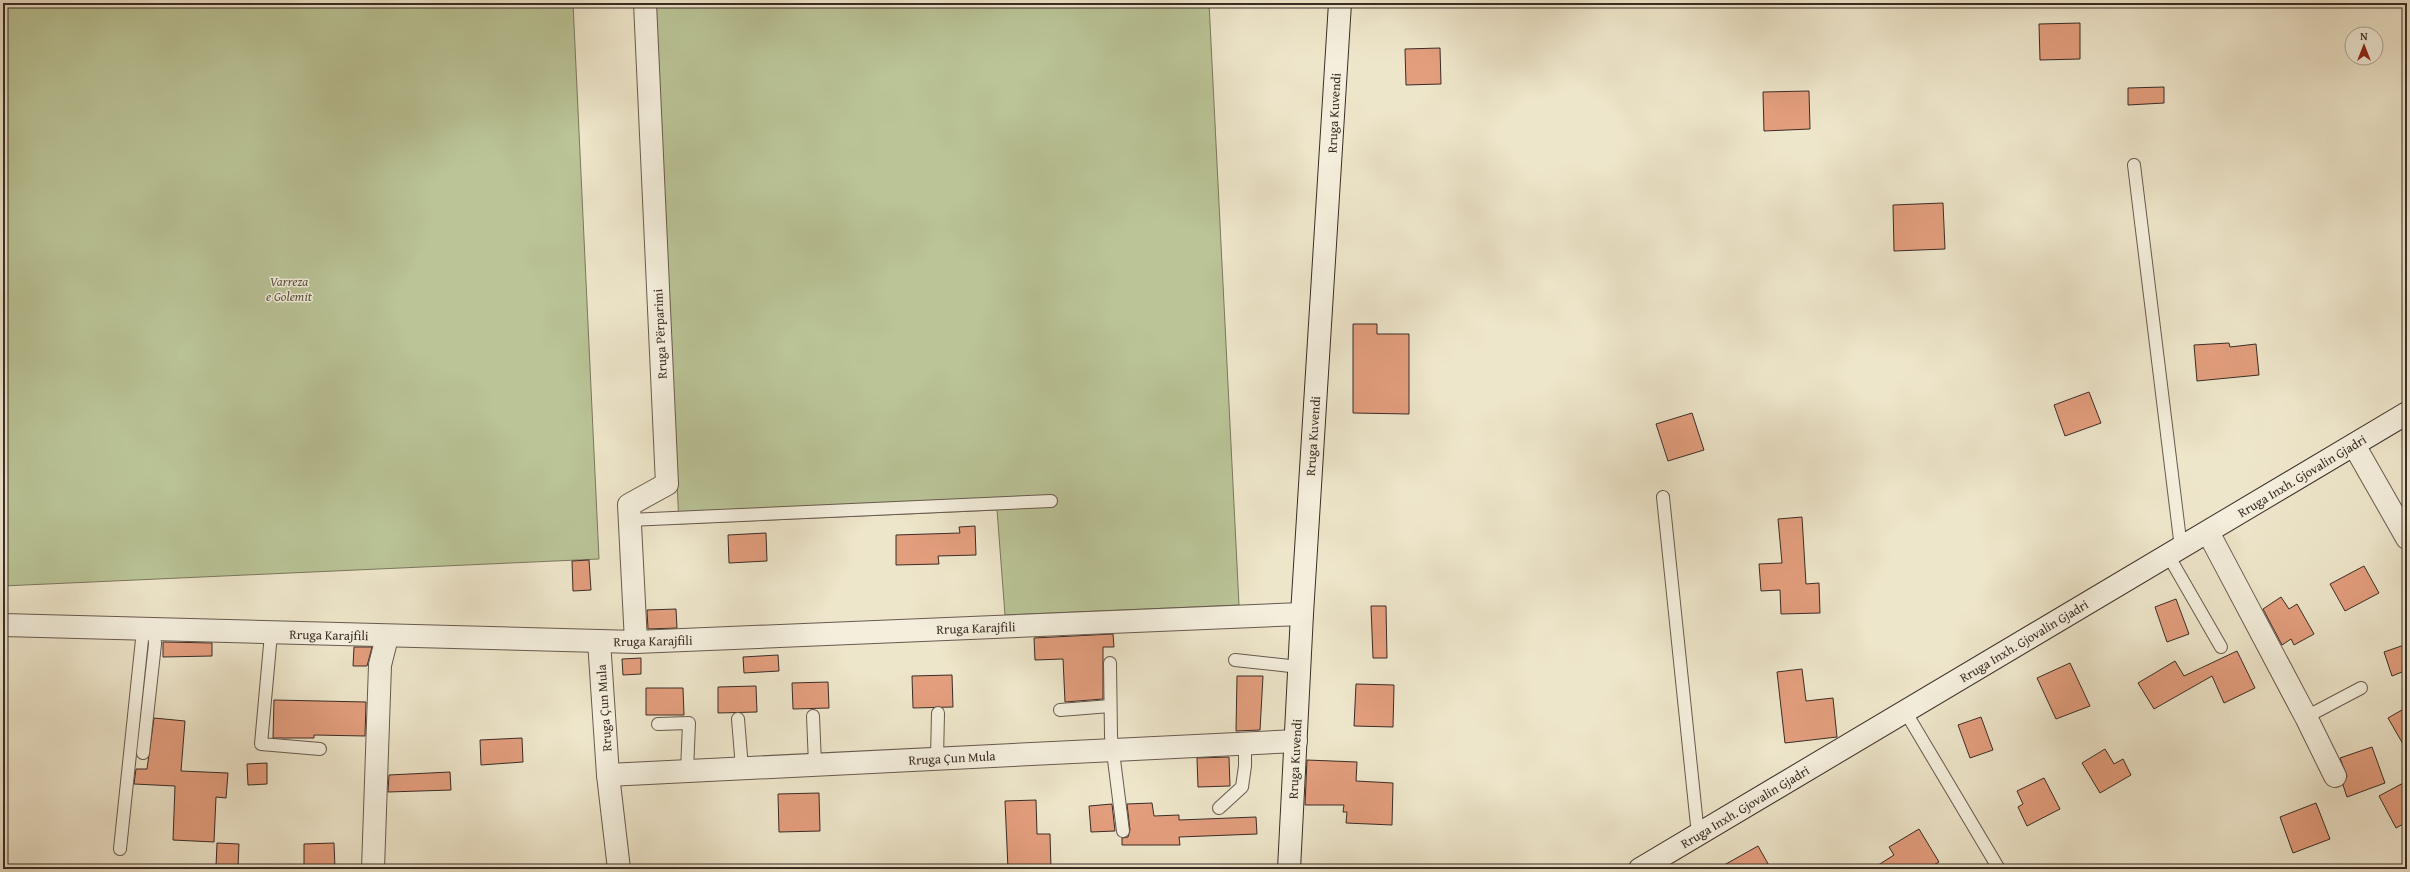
<svg xmlns="http://www.w3.org/2000/svg" width="2410" height="872" font-family="'Gentium Book Plus',serif">
	<style>
		.green { fill: #bac497; stroke: #7a785e }
		.building { fill: #e39e7e; stroke: #3a2c25 }
		.lines { fill: none; stroke-linecap: round; stroke-linejoin: round }
		.lane-casing { stroke: #675a4e; stroke-width: 14 }
		.street-casing { stroke: #675a4e; stroke-width: 24 }
		.secondary-casing { stroke: #3a2c25; stroke-width: 24 }
		.lane { stroke: #f4efdd; stroke-width: 12 }
		.street { stroke: #f4efdd; stroke-width: 22 }
		.secondary { stroke: #f4efdd; stroke-width: 22 }
		.labels { text-anchor: middle; dominant-baseline: central; stroke-width: 3; stroke-linejoin: round; paint-order: stroke }
		.street-label { font-size: 13px; fill: #3a2c25; stroke: #f4efdd }
		.park-label { font-size: 13px; font-style: italic; fill: #5a5242; stroke: #f4efdd }
	</style>
	<rect width="100%" height="100%" fill="#eee6cb"/>
	<filter id="stains"><feTurbulence type="fractalNoise" baseFrequency=".005" numOctaves="4"/><feColorMatrix values="0 0 0 0 .2 0 0 0 0 .09 0 0 0 0 .02 0 0 0 .5 -.17"/></filter>
	<radialGradient id="worn" r=".72"><stop offset=".6" stop-color="#630" stop-opacity="0"/><stop offset="1" stop-color="#630" stop-opacity=".3"/></radialGradient>
	<!-- green -->
	<g class="green">
		<path d="M3,3h570l26,556 -596,27z"/>
		<path d="M654,3h555l30,602 -234,10 -8,-105 -318,14z"/>
	</g>
	<!-- building -->
	<g class="building">
		<path d="M2080,23v36l-40,1 -1,-36z"/>
		<path d="M1440,48l1,36 -35,1 -1,-36z"/>
		<path d="M2164,87v16l-36,2v-17z"/>
		<path d="M1809,91l1,38 -46,2 -1,-39z"/>
		<path d="M1943,203l2,46 -51,2 -1,-46z"/>
		<path d="M1353,324h24v10h32v80l-56,-1z"/>
		<path d="M2229,343l1,4 26,-3 3,31 -62,6 -3,-36z"/>
		<path d="M2089,392l12,31 -36,13 -11,-31z"/>
		<path d="M1692,413l12,37 -36,11 -12,-37z"/>
		<path d="M1802,517l4,67 13,-1 1,30 -39,1 -1,-24 -19,1 -2,-27 23,-1 -4,-44z"/>
		<path d="M975,526l1,29 -38,1 1,8 -43,1v-30l64,-2 -1,-6z"/>
		<path d="M766,533l1,28 -38,2 -1,-28z"/>
		<path d="M589,560l2,30 -18,1 -1,-30z"/>
		<path d="M2364,566l15,27 -34,18 -15,-27z"/>
		<path d="M2281,597l8,12 8,-5 17,30 -20,11 -3,-6 -9,6 -19,-36z"/>
		<path d="M2176,599l13,35 -22,8 -12,-35z"/>
		<path d="M1371,606h15l1,52h-14z"/>
		<path d="M676,609l1,19 -29,1 -1,-19z"/>
		<path d="M1113,634l1,13h-11v52l-38,3 -2,-43 -28,1 -1,-22z"/>
		<path d="M163,642l49,1v13l-49,1z"/>
		<path d="M2407,644v26l-15,6 -8,-24z"/>
		<path d="M354,647h18l-5,19h-14z"/>
		<path d="M2237,651l18,37 -31,15 -12,-27 -58,33 -16,-26 37,-22 9,15z"/>
		<path d="M778,655l1,16 -35,2 -1,-16z"/>
		<path d="M641,658v16l-18,1 -1,-16z"/>
		<path d="M2070,663l20,43 -34,13 -19,-41z"/>
		<path d="M1802,669l4,32 27,-3 4,39 -52,6 -8,-71z"/>
		<path d="M952,675l1,32 -40,1 -1,-32z"/>
		<path d="M1237,676h26l-3,54 -24,1z"/>
		<path d="M828,682l1,26 -36,1 -1,-26z"/>
		<path d="M1356,684l38,1 -1,42 -39,-1z"/>
		<path d="M756,686l1,26 -39,1v-26z"/>
		<path d="M646,688h37l1,27h-38z"/>
		<path d="M274,700l92,2 -1,34 -51,-1v3h-41z"/>
		<path d="M2407,707v44l-19,-33z"/>
		<path d="M1981,717l12,33 -23,8 -12,-33z"/>
		<path d="M154,718l31,3 -4,50 47,2 -2,25 -10,-1 -2,45 -41,-2 2,-54 -41,-2 2,-15h11z"/>
		<path d="M522,738l1,24 -42,3 -1,-25z"/>
		<path d="M2372,747l13,36 -38,14 -4,-12 4,-9 -7,-18z"/>
		<path d="M2105,749l9,15 9,-5 8,16 -31,18 -18,-30z"/>
		<path d="M1229,757l1,29 -32,1 -1,-29z"/>
		<path d="M1307,760l50,2 -1,19 37,2 -1,42 -46,-2 1,-11h-4l1,-7h-39z"/>
		<path d="M267,763v21l-19,1 -1,-21z"/>
		<path d="M450,772l1,18 -63,2 1,-17z"/>
		<path d="M2044,778l16,31 -33,17 -9,-19 5,-3 -6,-13z"/>
		<path d="M2407,781v41l-11,6 -17,-32z"/>
		<path d="M819,793l1,38 -41,1 -1,-38z"/>
		<path d="M1036,800l1,34h13l1,35h-43l-3,-68z"/>
		<path d="M1152,803l2,13 25,-1v5l77,-3 1,17 -78,3 1,8h-58v-7l6,-1 2,-7 -3,-26z"/>
		<path d="M2316,803l14,36 -37,14 -13,-36z"/>
		<path d="M1112,804l3,27 -24,1 -2,-26z"/>
		<path d="M1919,829l20,33 -12,7h-55l22,-14 -5,-8z"/>
		<path d="M217,843l22,1 -1,23 -22,-1z"/>
		<path d="M334,843l1,26h-31v-25z"/>
		<path d="M1758,846l13,23h-54z"/>
	</g>
	<g class="lines">
		<defs>
			<g id="lane">
				<path d="M2134,165l47,383"/>
				<path d="M1663,497l35,338"/>
				<path d="M629,520l422,-19"/>
				<path d="M2168,555l53,92"/>
				<path d="M271,634l-10,110 59,5"/>
				<path d="M1235,660l64,7"/>
				<path d="M1110,663l1,73 12,95"/>
				<path d="M1060,710l50,-4"/>
				<path d="M1905,711l94,158"/>
				<path d="M813,716l2,48"/>
				<path d="M2306,717l55,-29"/>
				<path d="M738,719l4,49"/>
				<path d="M658,724l31,-1 -2,48"/>
				<path d="M143,753l12,-109 -1,-14"/>
				<path d="M937,758l1,-45"/>
				<path d="M1219,808l23,-21 3,-21v-23"/>
				<path d="M120,849l23,-219"/>
			</g>
			<g id="street">
				<path d="M2354,445l53,93"/>
				<path d="M2208,532l98,185 29,59"/>
				<path d="M3,625l633,17 666,-28"/>
				<path d="M599,641l9,134 11,94"/>
				<path d="M636,642l-7,-137 38,-21 -22,-481"/>
				<path d="M608,775l688,-34"/>
				<path d="M373,869l7,-204 7,-28"/>
			</g>
			<g id="secondary">
				<path d="M1289,869l13,-255 38,-611"/>
				<path d="M1640,869l767,-456"/>
			</g>
		</defs>
		<!-- lane casing -->
		<use href="#lane" class="lane-casing"/>
		<!-- street casing -->
		<use href="#street" class="street-casing"/>
		<!-- secondary casing -->
		<use href="#secondary" class="secondary-casing"/>
		<!-- lane -->
		<use href="#lane" class="lane"/>
		<!-- street -->
		<use href="#street" class="street"/>
		<!-- secondary -->
		<use href="#secondary" class="secondary"/>
	</g>
	<g class="labels">
		<!-- street labels -->
		<g class="street-label">
			<text transform="translate(1334 113) rotate(-87)">Rruga Kuvendi</text>
			<text transform="translate(660 334) rotate(-93)">Rruga Përparimi</text>
			<text transform="translate(1313 436) rotate(-86)">Rruga Kuvendi</text>
			<text transform="translate(2302 476) rotate(-31)">Rruga Inxh. Gjovalin Gjadri</text>
			<text transform="translate(976 628) rotate(-2)">Rruga Karajfili</text>
			<text transform="translate(329 635) rotate(1)">Rruga Karajfili</text>
			<text transform="translate(653 641) rotate(-1)">Rruga Karajfili</text>
			<text transform="translate(2024 641) rotate(-31)">Rruga Inxh. Gjovalin Gjadri</text>
			<text transform="translate(604 708) rotate(-94)">Rruga Çun Mula</text>
			<text transform="translate(952 758) rotate(-3)">Rruga Çun Mula</text>
			<text transform="translate(1295 759) rotate(-87)">Rruga Kuvendi</text>
			<text transform="translate(1745 807) rotate(-31)">Rruga Inxh. Gjovalin Gjadri</text>
		</g>
		<!-- park labels -->
		<g class="park-label">
			<text x="289" y="281">Varreza<tspan x="289" dy="15">e Golemit</tspan></text>
		</g>
	</g>
	<!-- margin -->
	<rect width="2410" height="872" fill="none" stroke="#eee6cb" stroke-width="16"/>
	<rect x="4" y="4" width="2402" height="864" fill="none" stroke="#3a2c25" stroke-width="2"/>
	<rect x="8" y="8" width="2394" height="856" fill="none" stroke="#3a2c25"/>
	<!-- north arrow -->
	<g transform="translate(2364 46)"><circle r="19" fill="#f4efdd" stroke="#aaa193"/>
	<path d="M0-3L7 15L0 10L-7 15Z" fill="#8f2418"/>
	<text y="-6" font-size="11" font-weight="bold" text-anchor="middle" fill="#3a2c25">N</text>
	</g>
	<rect width="100%" height="100%" filter="url(#stains)"/>
	<rect width="100%" height="100%" fill="url(#worn)"/>
</svg>
